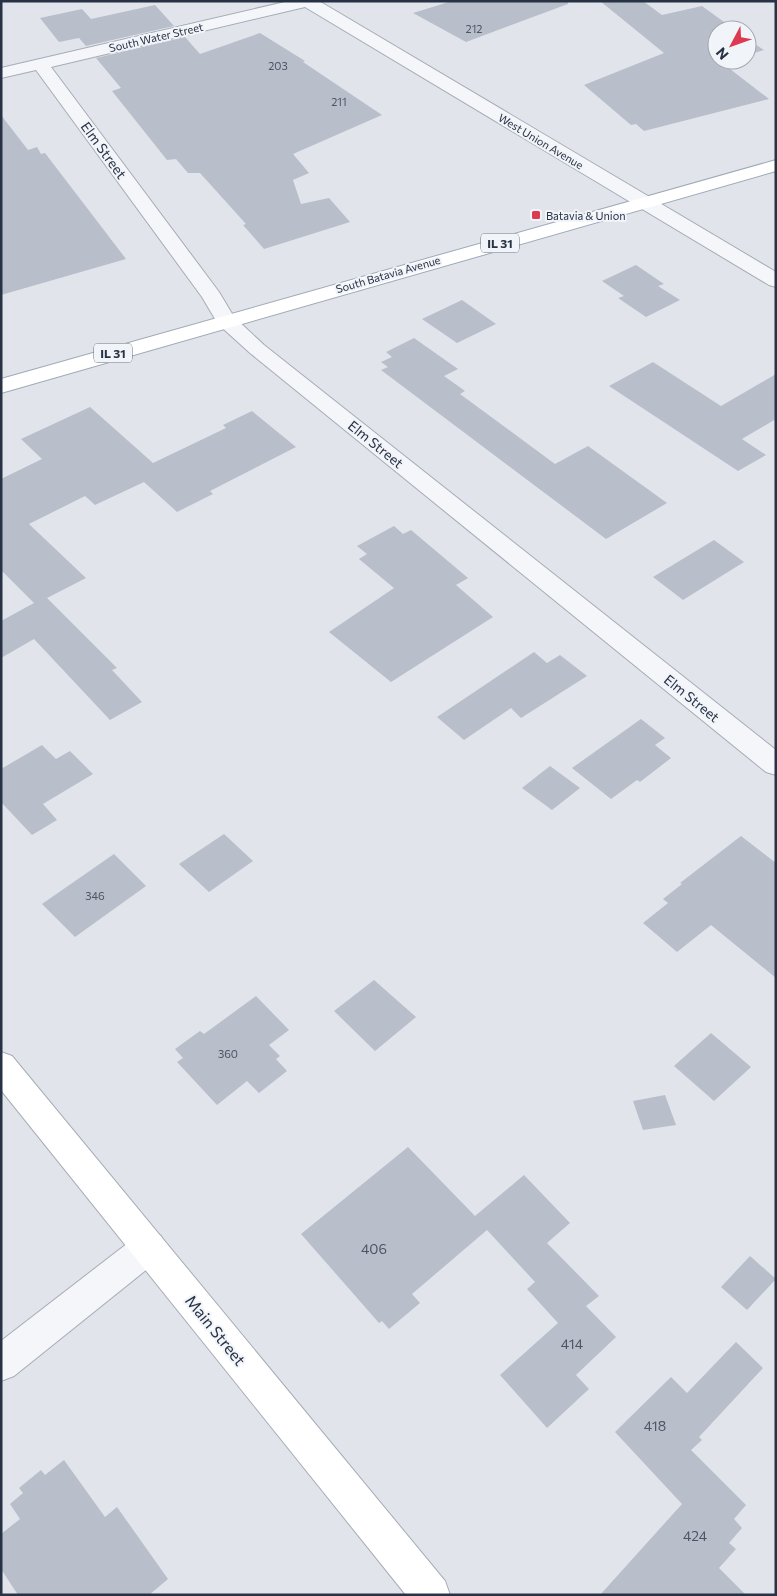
<svg xmlns="http://www.w3.org/2000/svg" width="777" height="1596" font-family="Commissioner,sans-serif">
	<style>
		.building { fill: #b8beca }
		.lines { fill: none; stroke-linecap: round; stroke-linejoin: round }
		.street-casing { stroke: #a6acb6; stroke-width: 2 }
		.secondary-casing { stroke: #a6acb6; stroke-width: 2 }
		.primary-casing { stroke: #9fa9b8; stroke-width: 2 }
		.street { fill: #f5f6f9; fill-rule: evenodd }
		.secondary { fill: #fff; fill-rule: evenodd }
		.primary { fill: #fff; fill-rule: evenodd }
		.poi-dot { fill: #dc3a50; stroke: #f1f4f8; stroke-width: 2 }
		.labels { text-anchor: middle; dominant-baseline: central; stroke-width: 4; stroke-linejoin: round; paint-order: stroke }
		.number-label { font-size: 11px; fill: #4c5566 }
		.far-street-label { font-size: 11px; fill: #283245; stroke: #f1f4f8 }
		.far-poi-label { font-size: 11px; fill: #283245; stroke: #f1f4f8; text-anchor: start }
		.shield { fill: #f1f4f8; stroke: #646c7b; stroke-width: 1 }
		.shield-label { font-size: 12px; font-weight: bold; fill: #283245 }
		.street-label { font-size: 14px; fill: #283245; stroke: #f1f4f8 }
		.near-number-label { font-size: 14px; fill: #4c5566 }
		.near-street-label { font-size: 16px; fill: #283245; stroke: #f1f4f8 }
	</style>
	<rect width="100%" height="100%" fill="#e1e5eb"/>
	<!-- building -->
	<g class="building">
		<path d="M452,1h116v3l-102,38 -53,-29z"/>
		<path d="M600,1h43l19,14 40,-9 33,24h-18v30h11l-7,2 48,37 -125,32 -8,-7 -5,1 -47,-40 80,-32z"/>
		<path d="M155,5l19,21 -88,20 -7,-8 -20,4 -19,-24 42,-9 9,10z"/>
		<path d="M260,33l45,28 -2,1 79,53 -89,39 16,19 -16,7 8,24 28,-6 21,24 -86,27 -21,-24 3,-1 -46,-51h-12l-12,-14 -9,1 -55,-69 9,-3 -25,-30 89,-21 15,17z"/>
		<path d="M747,39l17,11 -17,5z"/>
		<path d="M1,115l27,35 9,-3 4,7 4,-1 81,106 -125,36z"/>
		<path d="M636,265l28,19 -6,2 22,14 -34,17 -28,-19 6,-2 -22,-15z"/>
		<path d="M462,300l34,24 -39,19 -35,-24z"/>
		<path d="M414,338l44,31 -14,7 21,15 -5,3 95,70 33,-18 79,57 -61,36 -225,-169 7,-3 -7,-5 11,-5 -6,-5z"/>
		<path d="M653,362l68,44 55,-32v45l-34,20 24,16 -28,16 -129,-85z"/>
		<path d="M90,407l63,56 73,-35 -3,-3 29,-14 44,36 -86,44 3,3 -36,18 -33,-30 -49,23 -10,-9 -56,28 57,54 -39,20 70,70 -5,2 30,32 -32,18 -76,-81 -33,19v-37l33,-18 -33,-33v-91l41,-20 -21,-20z"/>
		<path d="M394,526l9,8 8,-4 57,48 -12,7 37,32 -102,65 -62,-50 65,-44 -35,-29 8,-5 -10,-8z"/>
		<path d="M714,540l30,22 -61,38 -30,-23z"/>
		<path d="M534,652l13,11 13,-8 27,21 -66,42 -10,-10 -47,32 -27,-23z"/>
		<path d="M641,719l24,19 -10,7 16,13 -31,24 -3,-2 -26,19 -39,-31z"/>
		<path d="M42,745l14,14 14,-8 23,23 -50,30 14,16 -25,15 -31,-33v-33z"/>
		<path d="M550,766l30,22 -28,22 -30,-22z"/>
		<path d="M224,834l29,27 -44,31 -30,-28z"/>
		<path d="M741,836l35,27v115l-65,-53 -34,27 -34,-29 25,-20 -5,-4 19,-15 -2,-1z"/>
		<path d="M114,854l32,32 -71,51 -33,-33z"/>
		<path d="M374,980l42,37 -41,34 -41,-40z"/>
		<path d="M256,996l33,34 -20,15 11,11 -4,3 11,12 -28,22 -12,-12 -30,24 -40,-43 6,-4 -8,-9 25,-18 4,3z"/>
		<path d="M711,1033l40,34 -37,34 -40,-35z"/>
		<path d="M665,1095l11,30 -33,5 -10,-29z"/>
		<path d="M408,1147l67,69 49,-41 46,48 -23,20 52,53 -13,10 30,31 -40,38 13,14 -42,39 -47,-53 58,-52 -31,-34 8,-7 -48,-52 -75,64 8,9 -31,26 -7,-8 -3,2 -78,-89z"/>
		<path d="M750,1256l26,23 -29,31 -26,-23z"/>
		<path d="M736,1342l27,26 -64,69 3,3 -11,10 55,55 -12,14 8,9 -13,15 7,6 -17,19 27,27h-146l82,-91 -67,-72 56,-55 16,16z"/>
		<path d="M64,1460l41,57 12,-10 51,72 -19,16h-131l-17,-26v-35l19,-15 -10,-15 13,-11 -4,-5 22,-18 4,5z"/>
	</g>
	<g class="lines">
		<defs>
			<g id="street">
				<path d="M289,1h30l457,271v15l-7,-2 -464,-278 -254,60 168,225 15,25 30,28 512,405v25l-10,-3 -516,-419 -32,-29 -16,-27 -166,-227 -35,8v-10z"/>
				<path d="M149,1231l12,5 5,11 -5,11 -147,118 -13,5v-40l136,-105z"/>
			</g>
			<path id="secondary" d="M1,1052l11,4 433,525 5,14h-44l-405,-505z"/>
			<path id="primary" d="M776,160v11l-775,222v-14z"/>
		</defs>
		<!-- street casing -->
		<use href="#street" class="street-casing"/>
		<!-- secondary casing -->
		<use href="#secondary" class="secondary-casing"/>
		<!-- primary casing -->
		<use href="#primary" class="primary-casing"/>
		<!-- street -->
		<use href="#street" class="street"/>
		<!-- secondary -->
		<use href="#secondary" class="secondary"/>
		<!-- primary -->
		<use href="#primary" class="primary"/>
	</g>
	<!-- markers -->
	<rect class="poi-dot" x="531" y="210" width="10" height="10" rx="2.5"/>
	<g class="labels">
		<!-- number labels -->
		<g class="number-label">
			<text x="474" y="28">212</text>
			<text x="278" y="65">203</text>
			<text x="339" y="101">211</text>
			<text x="95" y="895">346</text>
			<text x="228" y="1053">360</text>
		</g>
		<!-- far-street labels -->
		<g class="far-street-label">
			<text transform="translate(156 37) rotate(-13)">South Water Street</text>
			<text transform="translate(541 141) rotate(31)">West Union Avenue</text>
			<text transform="translate(388 274) rotate(-16)">South Batavia Avenue</text>
		</g>
		<!-- far-poi labels -->
		<g class="far-poi-label">
			<text x="546" y="215">Batavia &amp; Union</text>
		</g>
		<!-- shield labels -->
		<g class="shield">
			<rect x="481" y="233.5" width="38" height="19" rx="4"/>
			<rect x="94" y="343.5" width="38" height="19" rx="4"/>
		</g>
		<g class="shield-label">
			<text x="500" y="243">IL 31</text>
			<text x="113" y="353">IL 31</text>
		</g>
		<!-- street labels -->
		<g class="street-label">
			<text transform="translate(104 150) rotate(54)">Elm Street</text>
			<text transform="translate(376 444) rotate(39)">Elm Street</text>
			<text transform="translate(692 698) rotate(39)">Elm Street</text>
		</g>
		<!-- near-number labels -->
		<g class="near-number-label">
			<text x="374" y="1248">406</text>
			<text x="572" y="1343">414</text>
			<text x="655" y="1425">418</text>
			<text x="695" y="1535">424</text>
		</g>
		<!-- near-street labels -->
		<g class="near-street-label">
			<text transform="translate(216 1330) rotate(51)">Main Street</text>
		</g>
	</g>
	<!-- border -->
	<rect width="777" height="1596" fill="none" stroke="#283245" stroke-width="5"/>
	<!-- north arrow -->
	<g transform="translate(732 45) rotate(229)"><circle r="24" fill="#f1f4f8" stroke="#a1a6b0"/>
	<path d="M0-4L9 19L0 12L-9 19Z" fill="#dc3a50"/>
	<text y="-8" font-size="14" font-weight="bold" text-anchor="middle" fill="#283245">N</text>
	</g>
</svg>
